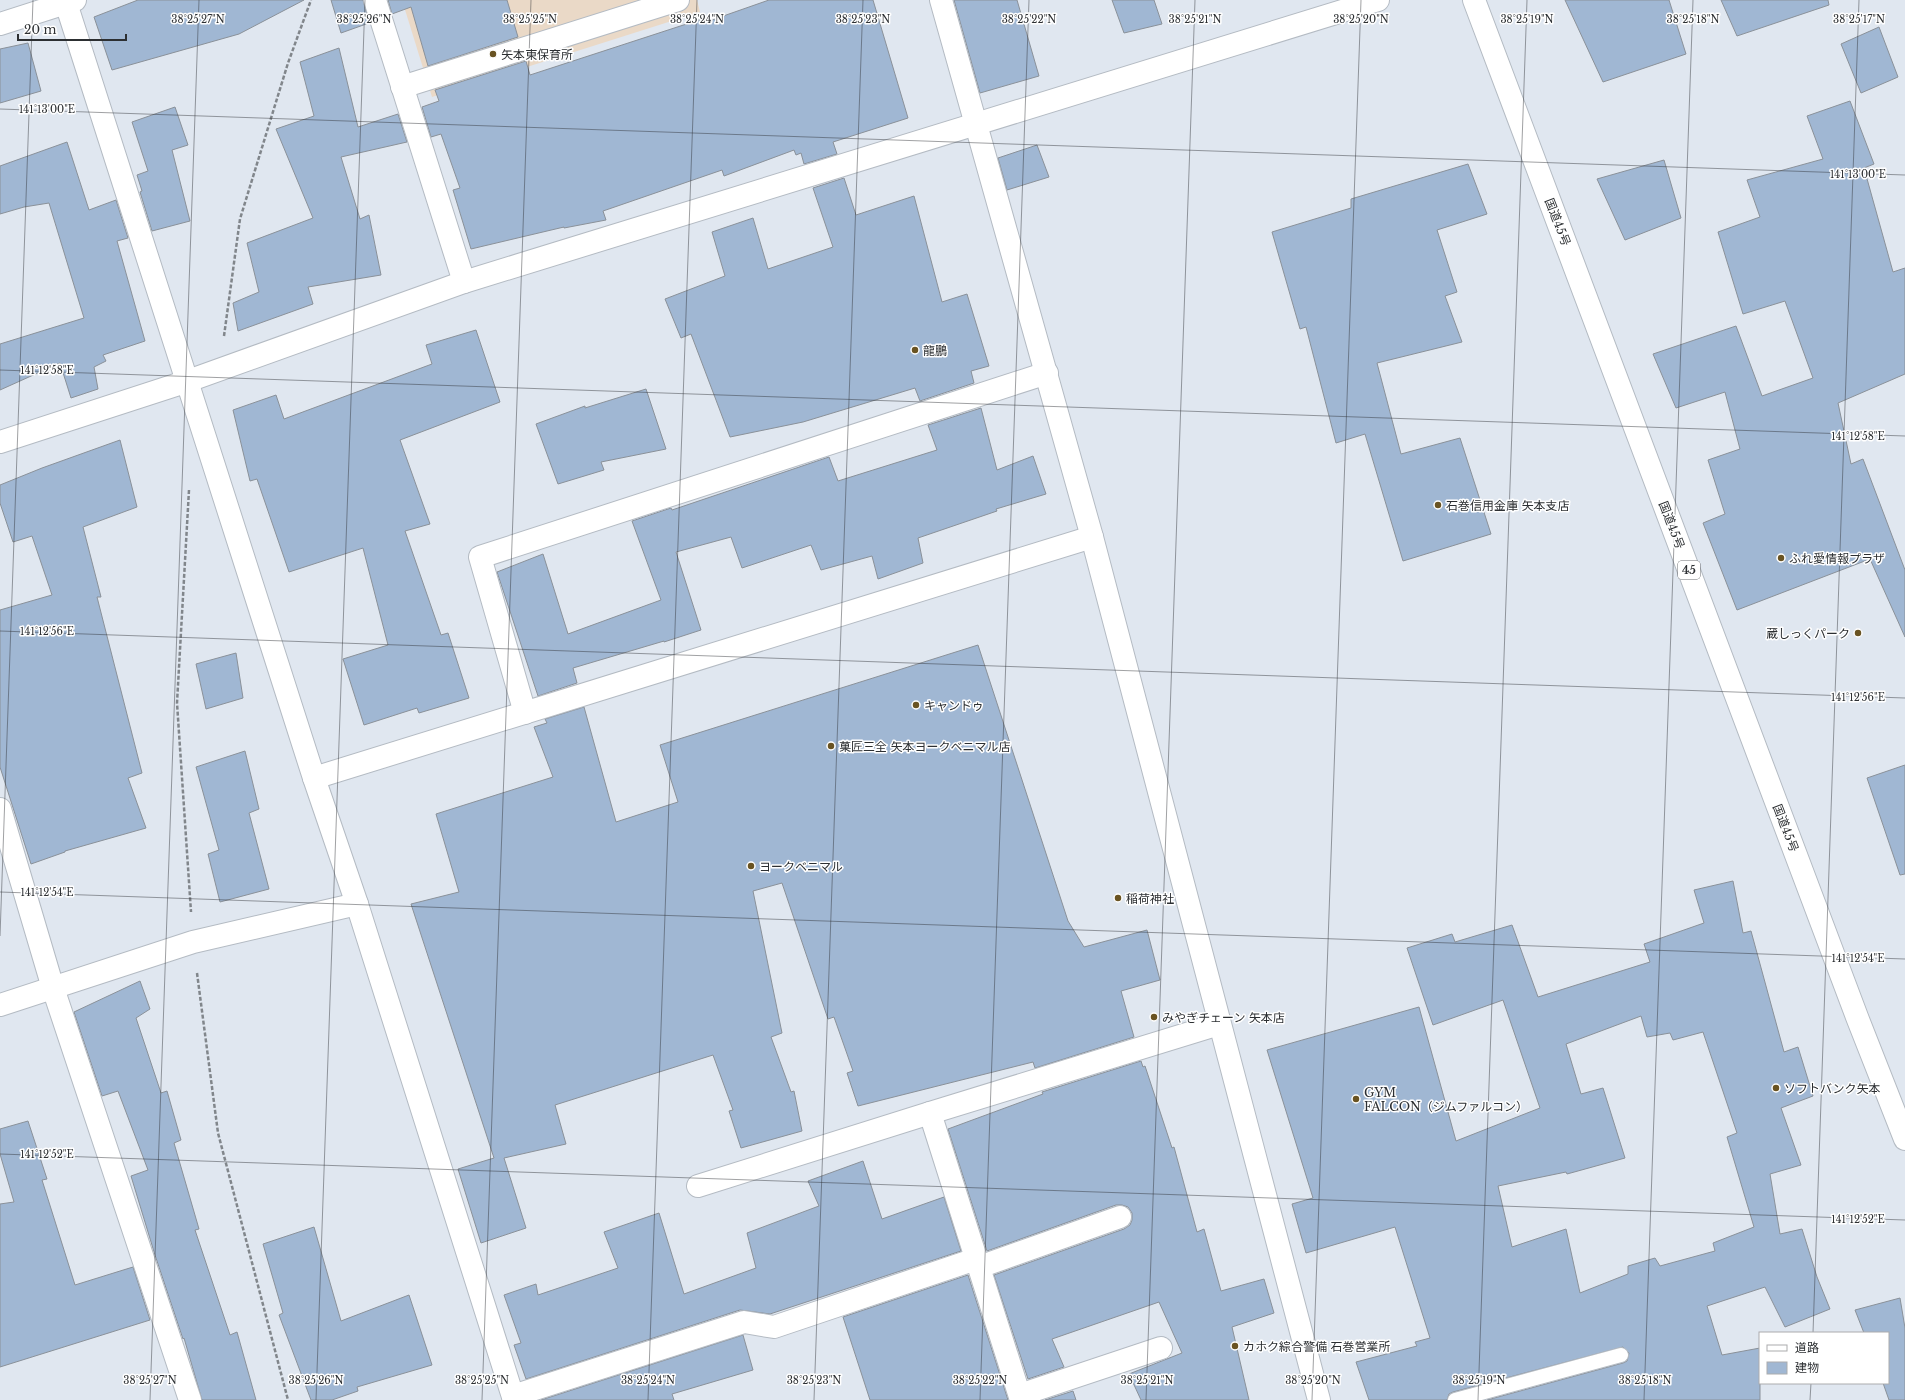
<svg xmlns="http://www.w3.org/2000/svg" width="1905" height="1400" font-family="'Libre Baskerville','Noto Sans JP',serif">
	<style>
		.education { fill: #ead9c7 }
		.building { fill: #a0b7d3; stroke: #8a9199; fill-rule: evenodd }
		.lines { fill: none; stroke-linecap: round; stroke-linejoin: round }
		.service-casing { stroke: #b4bbc3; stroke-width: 16 }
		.minor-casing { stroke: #b4bbc3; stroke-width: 24 }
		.trunk-casing { stroke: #b4bbc3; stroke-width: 24 }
		.path { stroke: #81868b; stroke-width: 2.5; stroke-dasharray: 4 2; stroke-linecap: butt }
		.service { stroke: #fff; stroke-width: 14 }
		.minor { stroke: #fff; stroke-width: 22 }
		.trunk { stroke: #fff; stroke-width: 22 }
		.ticks { fill: none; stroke: #2c2f32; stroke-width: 1; stroke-opacity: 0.45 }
		.poi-dot { fill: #695322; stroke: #fff; stroke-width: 1.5 }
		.labels { text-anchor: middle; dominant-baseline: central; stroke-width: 3; stroke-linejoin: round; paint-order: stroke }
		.shield { fill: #fff; stroke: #6b6d70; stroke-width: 1 }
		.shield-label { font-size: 11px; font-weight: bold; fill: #2c2f32 }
		.poi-label { font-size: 12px; fill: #2c2f32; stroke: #fff; text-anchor: start }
		.street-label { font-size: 12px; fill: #2c2f32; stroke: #fff }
		.ticks-label { font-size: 10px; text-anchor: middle; fill: #2c2f32; stroke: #fff; stroke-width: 3; stroke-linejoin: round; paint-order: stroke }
	</style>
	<rect width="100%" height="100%" fill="#e0e7f0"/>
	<!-- education -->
	<path class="education" d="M402,0h295l3,12 -268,85z"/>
	<!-- building -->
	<g class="building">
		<path d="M138,0h166l-65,34 -127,36 -18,-53z"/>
		<path d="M331,0h32l6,23 -28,10z"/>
		<path d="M388,0h119l11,37 -90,29 -17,-59 -19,7z"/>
		<path d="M769,0h104l35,118 -75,24 4,12 -33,10 -3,-11 -5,2 -2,-5 -70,26 -2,-6 -119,41 3,9 -42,8v-1l-93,22 -18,-59 7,-2 -19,-54 -10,3 -9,-30 17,-6 -4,-11 91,-29 4,14 178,-58 1,4z"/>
		<path d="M954,0h63l22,76 -59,17z"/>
		<path d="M1112,0h42l8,24 -38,9z"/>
		<path d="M1565,0h104l17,54 -83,28z"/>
		<path d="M1721,0h107l1,5 -92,31z"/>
		<path d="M1879,27l19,50 -37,16 -20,-49z"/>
		<path d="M28,43l13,48 -41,12v-54z"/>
		<path d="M339,48l19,79 40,-13 9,28 -66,15 19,62 9,-4 12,60 -73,12 5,17 -75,27 -5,-28 26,-11 -12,-49 66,-25 -37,-89 38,-13 -14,-54z"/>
		<path d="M1850,101l24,63 -10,4 29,104 12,-4v106l-67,29 13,61 12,-5 42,111v67l-35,-78 -133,51 -34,-87 22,-9 -17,-54 32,-11 -15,-57 -49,16 -23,-54 83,-28 26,70 51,-18 -28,-77 -42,13 -25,-82 42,-15 -13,-37 76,-21 -16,-43z"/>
		<path d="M175,107l13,38 -16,5 18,71 -38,10 -12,-39 2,-1 -5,-16 11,-4 -16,-49z"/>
		<path d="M67,142l22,68 27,-10 12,38 -11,3 28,100 -42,14 3,6 -12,6 4,22 -27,9 -11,-35 -60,27v-46l84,-26 -35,-115 -25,4 -24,7v-48z"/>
		<path d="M1037,145l12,32 -42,13 -9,-32z"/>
		<path d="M1664,160l17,58 -56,22 -28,-61z"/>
		<path d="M1468,164l19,50 -50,16 20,62 -12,4 17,46 -85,21 24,91 59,-16 31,96 -88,27 -38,-127 -29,9 -30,-116 -6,2 -28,-97 79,-24v-9z"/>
		<path d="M844,178l12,37 58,-19 28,106 25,-8 22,72 -18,5 3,12 -54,18 -5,-13 -112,34 -73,15 -39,-103 -10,4 -16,-39 60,-23 -13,-44 41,-14 15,51 65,-22 -20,-59z"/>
		<path d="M476,330l24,72 -100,38 30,84 -25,7 36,104 7,-2 21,65 -50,15 -2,-5 -53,17 -21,-66 45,-14 -25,-97 -74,24 -32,-93 -7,2 -17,-71 43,-15 8,24 148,-55 -6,-19z"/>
		<path d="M646,389l20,60 -65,13 3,8 -46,14 -22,-60 49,-18v2z"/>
		<path d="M981,408l16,62 36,-14 13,38 -50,15 1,2 -79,27 5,25 -45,16 -6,-23 -51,14 -10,-25 -69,23 -11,-31 -55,15 25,78 -37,12v-1l-91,27 4,15 -39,13 -41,-124 46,-18 25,80 93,-34 -29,-79 39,-13 1,2 157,-53 9,24 99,-31 -9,-25z"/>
		<path d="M120,440l17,67 -54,20 18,70h-4l45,176 -14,5 18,50 -81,23v1l-34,12 -31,-97v-157l52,-15 -20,-59 -19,6 -13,-39v-18l42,-17z"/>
		<path d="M978,645l90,276 16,26 63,-17 13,50 -39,11 13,46 -99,31 -2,-6 -175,44 -11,-33 6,-2 -19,-54 -6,2 -46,-136 -29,8 29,142 -11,4 20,55 3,-1 8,40 -61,17 -12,-37 4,-1 -20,-55 -158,50 11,39 -62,14 22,70 -45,15 -23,-74 36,-11 -83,-254 48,-12 -23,-78 117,-37 -19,-50 13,-4 -2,-4 39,-12 32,115 62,-20 -18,-57z"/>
		<path d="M236,653l7,45 -37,11 -10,-45z"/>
		<path d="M245,751l14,58 -10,4 20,76 -49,13 -12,-48 11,-4 -23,-83z"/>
		<path d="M1905,765v109l-5,1 -33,-97z"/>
		<path d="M1733,881l10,52 8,-2 33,121 14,-5 15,49 -32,12 20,57 -31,9 10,60 22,-5 15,48 13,32 -45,18 -20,-40 -58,19 15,49 38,-7v52h-273l136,-37 4,-2 2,-8 -6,-6 -170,45 -4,2 -2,6h-78l-13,-38 61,-16 -2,-4 15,-4 -35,-111 -89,26 -14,-49 21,-6 -46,-148 152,-43 37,134 84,-33 -37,-108 -70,25 -26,-77 45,-14 3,8 57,-17 26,72 112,-35 -6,-18 60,-21 -10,-33zM1641,1016l6,21 23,-4 3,7 30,-8 34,101 -10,4 27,90 -41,16 2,8 -55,15 -5,-8 -27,8v8l-48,19 -14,-64 -54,18 -14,-61 68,-14 1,2 58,-16 -22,-70 -22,6 -15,-50z"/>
		<path d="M140,981l10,28 -14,9 25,75 6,-2 14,49 -7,3 25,86 -4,1 35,105 7,-3 19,68h-54l-18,-62 -1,1 -28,-84 -24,-79 17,-6 -30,-79 -16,5 -28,-84z"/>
		<path d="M1141,1061l2,6 2,-1 27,82 2,-1 23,85 7,-3 17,62 43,-12 10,34 -42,14 17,73h-108l-12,-26 53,-21 -23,-51 -107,37 12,28 -36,12 -34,-104 130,-46 6,-4 2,-5v-7l-4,-6 -6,-2h-6l-129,46 -39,-122 95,-35 -1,-2z"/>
		<path d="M28,1121l19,58 -5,1 33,105 58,-18 17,53 -150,47v-163l14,-2 -14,-48v-25z"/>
		<path d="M863,1161l19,58 62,-22 17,54 -191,63 -30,-4 -214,69 -12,-34 7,-2 -17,-48 32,-11 2,11 80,-27 -14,-36 55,-19 25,81 72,-26 -9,-35 72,-27 -11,-25z"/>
		<path d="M314,1227l27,94 68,-26 23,70 -75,22 1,4 -26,9h-21l-32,-85 4,-2 -20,-69z"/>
		<path d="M968,1275l40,125h-138l-27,-83z"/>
		<path d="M1900,1298l5,30v72h-16l-6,-17h5v-50h-24l-9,-23z"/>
		<path d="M743,1335l10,35 -81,24 2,6h-133z"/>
		<path d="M1073,1391l3,9h-31z"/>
	</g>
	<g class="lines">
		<defs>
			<path id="service" d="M1455,1400l166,-45"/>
			<g id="minor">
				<path d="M65,0l249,778 43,126 157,496"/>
				<path d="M375,0l89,282"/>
				<path d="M941,0l151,537 227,863"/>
				<path d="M0,24l75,-24"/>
				<path d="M402,87l276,-87"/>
				<path d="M0,442l188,-61 276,-99 914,-282"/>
				<path d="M525,713l-45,-156 567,-184"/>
				<path d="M314,778l778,-241"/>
				<path d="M0,809l53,179 137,412"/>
				<path d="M0,1005l193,-63 164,-38"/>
				<path d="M930,1113l91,287"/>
				<path d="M698,1186l232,-73 289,-89"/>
				<path d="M979,1267l141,-50"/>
				<path d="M1020,1395l141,-47"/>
				<path d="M513,1396l231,-74 30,5 202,-68"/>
			</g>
			<path id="trunk" d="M1474,0l383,1017 48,122"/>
		</defs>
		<!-- service casing -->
		<use href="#service" class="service-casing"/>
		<!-- minor casing -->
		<use href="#minor" class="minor-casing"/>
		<!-- trunk casing -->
		<use href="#trunk" class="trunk-casing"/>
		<!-- path -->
		<g class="path">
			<path d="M224,336l16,-117 48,-156 23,-63"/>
			<path d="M189,490l-12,213 14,209"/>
			<path d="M197,973l21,160 70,267"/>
		</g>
		<!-- service -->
		<use href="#service" class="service"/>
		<!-- minor -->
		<use href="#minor" class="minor"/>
		<!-- trunk -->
		<use href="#trunk" class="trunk"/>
	</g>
	<!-- ticks -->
	<path class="ticks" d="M0,109l1905,66M0,370l1905,66M0,631l1905,67M0,892l1905,67M0,936l33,-936M0,1154l1905,66M1813,1333l46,-1333M150,1400l49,-1400M316,1400l49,-1400M482,1400l49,-1400M648,1400l49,-1400M814,1400l49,-1400M980,1400l49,-1400M1146,1400l49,-1400M1312,1400l49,-1400M1478,1400l49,-1400M1644,1400l49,-1400M1810,1400l1,-17"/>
	<!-- markers -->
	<g class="poi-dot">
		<circle cx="493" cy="54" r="4"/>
		<circle cx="915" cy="350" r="4"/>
		<circle cx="1438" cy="505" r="4"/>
		<circle cx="1781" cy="558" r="4"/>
		<circle cx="1858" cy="633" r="4"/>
		<circle cx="916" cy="705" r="4"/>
		<circle cx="831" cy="746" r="4"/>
		<circle cx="751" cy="866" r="4"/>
		<circle cx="1118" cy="898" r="4"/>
		<circle cx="1154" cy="1017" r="4"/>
		<circle cx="1776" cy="1088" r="4"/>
		<circle cx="1356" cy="1099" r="4"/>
		<circle cx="1235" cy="1346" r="4"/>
	</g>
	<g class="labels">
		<!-- shield labels -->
		<rect class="shield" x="1678" y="561" width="22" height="18" rx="3"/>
		<g class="shield-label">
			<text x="1689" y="570">45</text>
		</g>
		<!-- poi labels -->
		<g class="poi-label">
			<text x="501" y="54">矢本東保育所</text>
			<text x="923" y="350">龍鵬</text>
			<text x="1446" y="505">石巻信用金庫 矢本支店</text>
			<text x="1789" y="558">ふれ愛情報プラザ</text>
			<text x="1850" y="633" text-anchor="end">蔵しっくパーク</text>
			<text x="924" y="705">キャンドゥ</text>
			<text x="839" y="746">菓匠三全 矢本ヨークベニマル店</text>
			<text x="759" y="866">ヨークベニマル</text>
			<text x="1126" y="898">稲荷神社</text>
			<text x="1162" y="1017">みやぎチェーン 矢本店</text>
			<text x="1784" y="1088">ソフトバンク矢本</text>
			<text x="1364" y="1092">GYM<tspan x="1364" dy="14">FALCON（ジムファルコン）</tspan></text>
			<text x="1243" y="1346">カホク綜合警備 石巻営業所</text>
		</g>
		<!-- street labels -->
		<g class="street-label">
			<text transform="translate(1558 222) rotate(69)">国道45号</text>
			<text transform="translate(1672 525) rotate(69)">国道45号</text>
			<text transform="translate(1786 828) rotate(69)">国道45号</text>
		</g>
	</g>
	<g class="ticks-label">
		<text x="198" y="23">38°25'27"N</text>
		<text x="364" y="23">38°25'26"N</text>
		<text x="530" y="23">38°25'25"N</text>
		<text x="697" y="23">38°25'24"N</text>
		<text x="863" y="23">38°25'23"N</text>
		<text x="1029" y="23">38°25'22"N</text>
		<text x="1195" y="23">38°25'21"N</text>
		<text x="1361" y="23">38°25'20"N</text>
		<text x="1527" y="23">38°25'19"N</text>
		<text x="1693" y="23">38°25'18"N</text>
		<text x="1859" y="23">38°25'17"N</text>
		<text x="47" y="113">141°13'00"E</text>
		<text x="1858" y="178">141°13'00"E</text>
		<text x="47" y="374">141°12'58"E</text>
		<text x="1858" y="440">141°12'58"E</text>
		<text x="47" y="635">141°12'56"E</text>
		<text x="1858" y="701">141°12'56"E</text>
		<text x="47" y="896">141°12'54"E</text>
		<text x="1858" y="962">141°12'54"E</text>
		<text x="47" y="1158">141°12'52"E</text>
		<text x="1858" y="1223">141°12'52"E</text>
		<text x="150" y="1384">38°25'27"N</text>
		<text x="316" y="1384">38°25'26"N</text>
		<text x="482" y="1384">38°25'25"N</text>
		<text x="648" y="1384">38°25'24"N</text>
		<text x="814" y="1384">38°25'23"N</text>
		<text x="980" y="1384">38°25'22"N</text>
		<text x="1147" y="1384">38°25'21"N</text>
		<text x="1313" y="1384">38°25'20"N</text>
		<text x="1479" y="1384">38°25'19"N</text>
		<text x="1645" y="1384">38°25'18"N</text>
	</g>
	<!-- legend -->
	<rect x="1759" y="1332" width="130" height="52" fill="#ffffff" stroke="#abacad"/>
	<rect x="1767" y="1345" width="20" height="6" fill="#ffffff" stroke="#abacad"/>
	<text x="1795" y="1352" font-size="12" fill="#2c2f32">道路</text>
	<rect x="1767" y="1362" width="20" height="12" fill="#a0b7d3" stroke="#abacad"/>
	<text x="1795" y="1372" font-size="12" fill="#2c2f32">建物</text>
	<!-- scale -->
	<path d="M18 34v6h108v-6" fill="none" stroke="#2c2f32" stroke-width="2"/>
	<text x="24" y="34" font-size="12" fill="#2c2f32" stroke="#ffffff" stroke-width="3" paint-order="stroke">20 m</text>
</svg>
